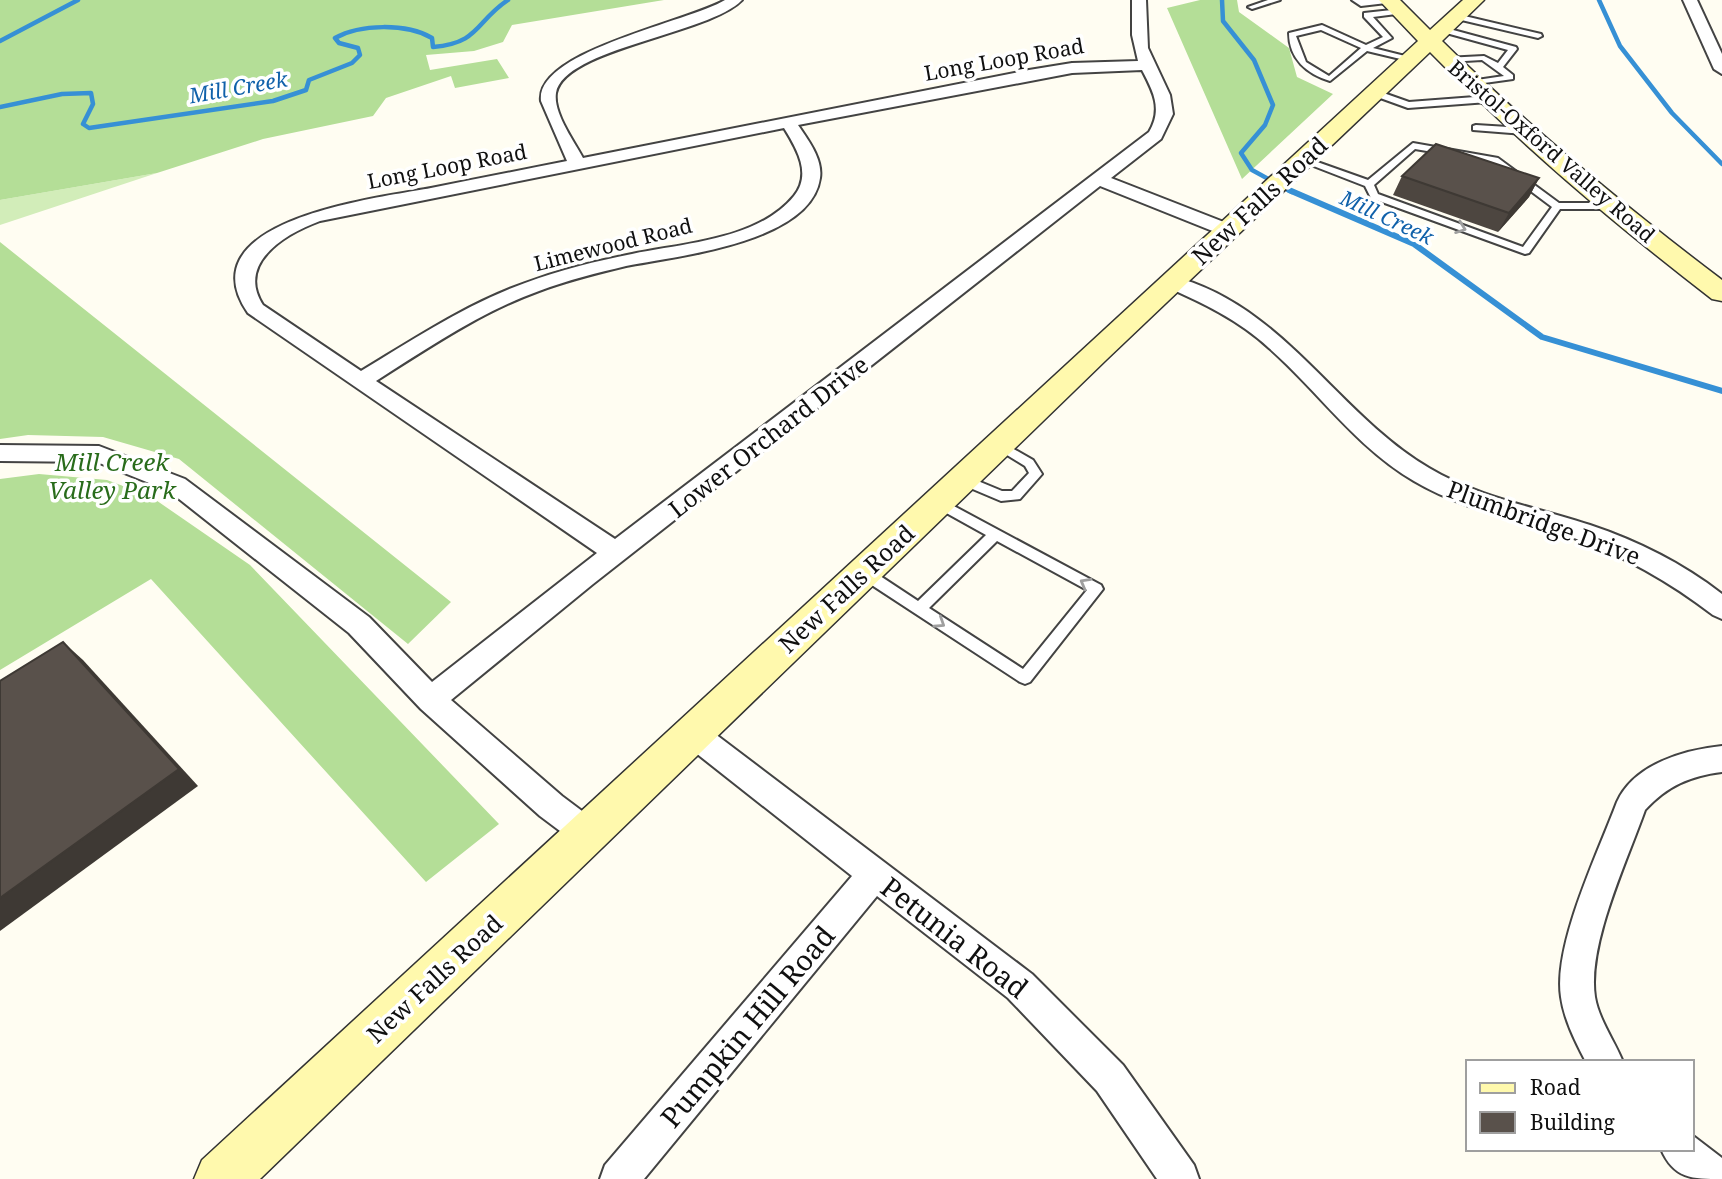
<svg xmlns="http://www.w3.org/2000/svg" width="1722" height="1179" font-family="'Noto Serif',serif">
	<style>
		.green { fill: #d2edb9 }
		.forest { fill: #b4de97 }
		.lines { fill: none; stroke-linecap: round; stroke-linejoin: round }
		.stream-far1 { stroke: #3690d5; stroke-width: 4.5 }
		.stream { stroke: #3690d5; stroke-width: 6 }
		.lane-casing { stroke: #434343; stroke-width: 4 }
		.street-casing { stroke: #434343; stroke-width: 4 }
		.secondary-casing { stroke: #323232; stroke-width: 3 }
		.lane { fill: #fff; fill-rule: evenodd }
		.street { fill: #fff; fill-rule: evenodd }
		.secondary { fill: #fff9ad; fill-rule: evenodd }
		.wall { fill: #4d4640 }
		.shaded-wall { fill: #3e3934 }
		.building { fill: #59514b; stroke: #3e3934; stroke-width: 2 }
		.oneway { stroke: #9f9f9f }
		.labels { text-anchor: middle; dominant-baseline: central; stroke-width: 7; stroke-linejoin: round; paint-order: stroke }
		.far-street-label { font-size: 21px; fill: #101010; stroke: #fff }
		.far-water-label { font-size: 21px; font-style: italic; fill: #1061aa; stroke: #fff }
		.street-label { font-size: 24px; fill: #101010; stroke: #fff }
		.park-label { font-size: 24px; font-style: italic; fill: #296c1b; stroke: #fff }
		.near-street-label { font-size: 28px; fill: #101010; stroke: #fff }
	</style>
	<rect width="100%" height="100%" fill="#fffdf2"/>
	<!-- green -->
	<path class="green" d="M157,173l-157,52v-25z"/>
	<!-- forest -->
	<g class="forest">
		<path d="M0,0h664l-152,25 -9,17 -29,9 -48,4 4,15 67,-11 12,19 -54,10 -4,-12 -65,22 -13,18 -110,23 -106,34 -157,27z"/>
		<path d="M1200,0h37l2,12 50,36 8,29 36,17 -91,85 -75,-171z"/>
		<path d="M0,242l451,360 -43,42 -229,-185 -76,-22 -75,-2 -28,4z"/>
		<path d="M39,474l68,6 43,16 100,69 249,259 -73,58 -275,-303 -151,91v-191z"/>
	</g>
	<g class="lines">
		<!-- stream-far1 -->
		<g class="stream-far1">
			<path d="M1222,0l1,21 31,39 19,45 -8,20 -24,28 11,17 40,22"/>
			<path d="M1599,0l21,46 52,67 50,51"/>
			<path d="M0,41l78,-41"/>
			<path d="M0,107l62,-13 29,-1 2,11 -10,20 6,4 184,-27 33,-11 3,-10 43,-17 8,-8 -2,-7 -19,-5 -4,-5c25,-14 71,-15 97,0l1,9c47,-4 42,-25 75,-47"/>
		</g>
		<!-- stream -->
		<path class="stream" d="M1289,190l125,54 128,93 180,54"/>
		<defs>
			<g id="lane">
				<path d="M1268,0h12l-28,9 -4,-2z"/>
				<path d="M1352,0h40l3,2 -34,4z"/>
				<path d="M1401,9l4,2 -1,2 -31,4 19,21 -19,10 40,10v4l-46,-11 -37,30c-23,-7 -41,-22 -41,-48l33,-8 44,20 17,-8 -19,-20v-4zM1321,30l40,18 -32,28 -23,-14 -10,-26z"/>
				<path d="M1456,14l85,20 1,2 -4,2 -85,-20 -1,-2z"/>
				<path d="M1442,27l74,20 1,2 -14,18 10,8v4l-43,6v-4l34,-5 -22,-16 -34,2 -4,-2 1,-2 39,-2 14,7 10,-13 -69,-19v-4z"/>
				<path d="M1375,90l34,12 79,-6 4,3 -4,3 -80,6 -36,-13v-4z"/>
				<path d="M1476,125l48,3 4,3 -4,3 -51,-4v-4z"/>
				<path d="M1413,143l85,15 61,45h49l5,3 -5,3h-48l-31,44 -4,1 -154,-56 -6,-12 -67,-26 8,-2 62,22zM1415,149l77,13 60,45 -29,40 -145,-53 -4,-9z"/>
				<path d="M998,440l35,20 9,14 -22,25 -19,2 -45,-19 -1,-3 6,-5 41,17h10l17,-18 -4,-7 -31,-19 -2,-3z"/>
				<path d="M937,497l164,88 2,4 -73,93 -5,2 -5,-2 -162,-106 -2,-4 2,-4h10l50,33 68,-66 -54,-30 -2,-3zM997,541l90,49 -64,79 -94,-61z"/>
			</g>
			<g id="street">
				<path d="M725,0h17c-32,34 -178,48 -186,93 -3,20 18,48 27,65l446,-88 43,-7 66,-2 -6,-26v-35h14l2,48 22,47 3,19 -12,25 -50,39 123,48 2,4 -2,4h-14l-120,-48 -507,398 -142,116 111,96 36,27 5,10 -5,10 -11,5 -11,-5 -36,-27 -119,-107 -72,-76 -180,-142 -72,-29 -97,-1v-16l99,1 86,33 184,138 63,65 165,-129 -349,-240c-64,-93 130,-115 183,-125 45,-9 91,-18 136,-27l-26,-60c-6,-50 147,-79 184,-101zM1142,70c11,21 21,39 7,62l-534,407 -239,-158c52,-33 105,-69 163,-90 29,-11 58,-18 87,-25 50,-10 185,-23 194,-88 3,-19 -12,-38 -22,-53l274,-52zM784,128c13,21 28,46 10,68 -36,44 -110,47 -162,58 -36,7 -72,16 -107,29 -59,21 -111,56 -164,88l-98,-66c-27,-42 22,-71 57,-84z"/>
				<path d="M1683,0h14l25,54v20l-8,-5z"/>
				<path d="M1171,276c112,28 165,137 258,192 50,30 107,39 161,57 48,16 92,38 132,69v25l-9,-4c-43,-33 -88,-59 -139,-77 -54,-18 -111,-28 -160,-57 -58,-34 -96,-90 -145,-133 -30,-28 -68,-46 -105,-62l-3,-4z"/>
				<path d="M692,720l10,4 330,250 91,91 71,100 5,14h-42l-60,-88 -89,-93 -131,-102 -233,283h-44l5,-14 247,-289 -170,-134 -5,-9 5,-9z"/>
				<path d="M1722,746v26c-32,4 -55,14 -77,38 -18,51 -58,135 -50,187 4,23 19,43 28,65h-37c-11,-21 -22,-43 -25,-65 -8,-52 37,-144 56,-195 17,-38 67,-52 105,-56z"/>
				<path d="M1692,1135l30,23v21c-30,0 -48,0 -61,-30h31z"/>
			</g>
			<path id="secondary" d="M1379,0h21l30,30 33,-30h21l-42,41c88,87 181,164 280,239v21l-10,-2c-101,-78 -192,-155 -282,-247l-324,308 -846,819h-66l8,-19 1216,-1119z"/>
		</defs>
		<!-- lane casing -->
		<use href="#lane" class="lane-casing"/>
		<!-- street casing -->
		<use href="#street" class="street-casing"/>
		<!-- secondary casing -->
		<use href="#secondary" class="secondary-casing"/>
		<!-- lane -->
		<use href="#lane" class="lane"/>
		<!-- street -->
		<use href="#street" class="street"/>
		<!-- secondary -->
		<use href="#secondary" class="secondary"/>
	</g>
	<!-- wall -->
	<path class="wall" d="M1402,176l137,2 -10,19 -31,35 -105,-37z"/>
	<!-- shaded-wall -->
	<g class="shaded-wall">
		<path d="M1539,178l-10,19 -31,35 11,-19z"/>
		<path d="M63,642l20,18 115,126 -198,145v-33z"/>
	</g>
	<!-- building -->
	<g class="building">
		<path d="M1436,144l103,34 -30,35 -107,-37z"/>
		<path d="M63,642l116,127 -179,129v-217z"/>
	</g>
	<!-- one-way arrows -->
	<defs><path id="oneway-chevron" d="M-2-3.5L2.5 0L-2 3.5" fill="none" stroke-width="1.6" stroke-linecap="round" stroke-linejoin="round" transform="scale(1.75)"/></defs>
	<g class="oneway">
		<use href="#oneway-chevron" transform="translate(1461 228) rotate(20)"/>
		<use href="#oneway-chevron" transform="translate(1085 583) rotate(-151)"/>
		<use href="#oneway-chevron" transform="translate(940 623) rotate(33)"/>
	</g>
	<g class="labels">
		<!-- far-street labels -->
		<g class="far-street-label">
			<text transform="translate(1004 59) rotate(-10)">Long Loop Road</text>
			<text transform="translate(1552 151) rotate(41)">Bristol-Oxford Valley Road</text>
			<text transform="translate(447 166) rotate(-11)">Long Loop Road</text>
			<text transform="translate(613 244) rotate(-14)">Limewood Road</text>
		</g>
		<!-- far-water labels -->
		<g class="far-water-label">
			<text transform="translate(238 87) rotate(-10)">Mill Creek</text>
			<text transform="translate(1387 217) rotate(25)">Mill Creek</text>
		</g>
		<!-- street labels -->
		<g class="street-label">
			<text transform="translate(1259 200) rotate(-43)">New Falls Road</text>
			<text transform="translate(768 436) rotate(-38)">Lower Orchard Drive</text>
			<text transform="translate(1544 522) rotate(20)">Plumbridge Drive</text>
			<text transform="translate(846 588) rotate(-43)">New Falls Road</text>
			<text transform="translate(434 978) rotate(-43)">New Falls Road</text>
		</g>
		<!-- park labels -->
		<g class="park-label">
			<text x="112" y="461">Mill Creek<tspan x="112" dy="28">Valley Park</tspan></text>
		</g>
		<!-- near-street labels -->
		<g class="near-street-label">
			<text transform="translate(955 937) rotate(38)">Petunia Road</text>
			<text transform="translate(747 1026) rotate(-50)">Pumpkin Hill Road</text>
		</g>
	</g>
	<!-- legend -->
	<rect x="1466" y="1060" width="228" height="91" fill="#ffffff" stroke="#9f9f9f" stroke-width="2"/>
	<rect x="1480" y="1083" width="35" height="10" fill="#fff9ad" stroke="#9f9f9f" stroke-width="2"/>
	<text x="1530" y="1095" font-size="21" fill="#101010">Road</text>
	<rect x="1480" y="1112" width="35" height="21" fill="#59514b" stroke="#9f9f9f" stroke-width="2"/>
	<text x="1530" y="1130" font-size="21" fill="#101010">Building</text>
</svg>
